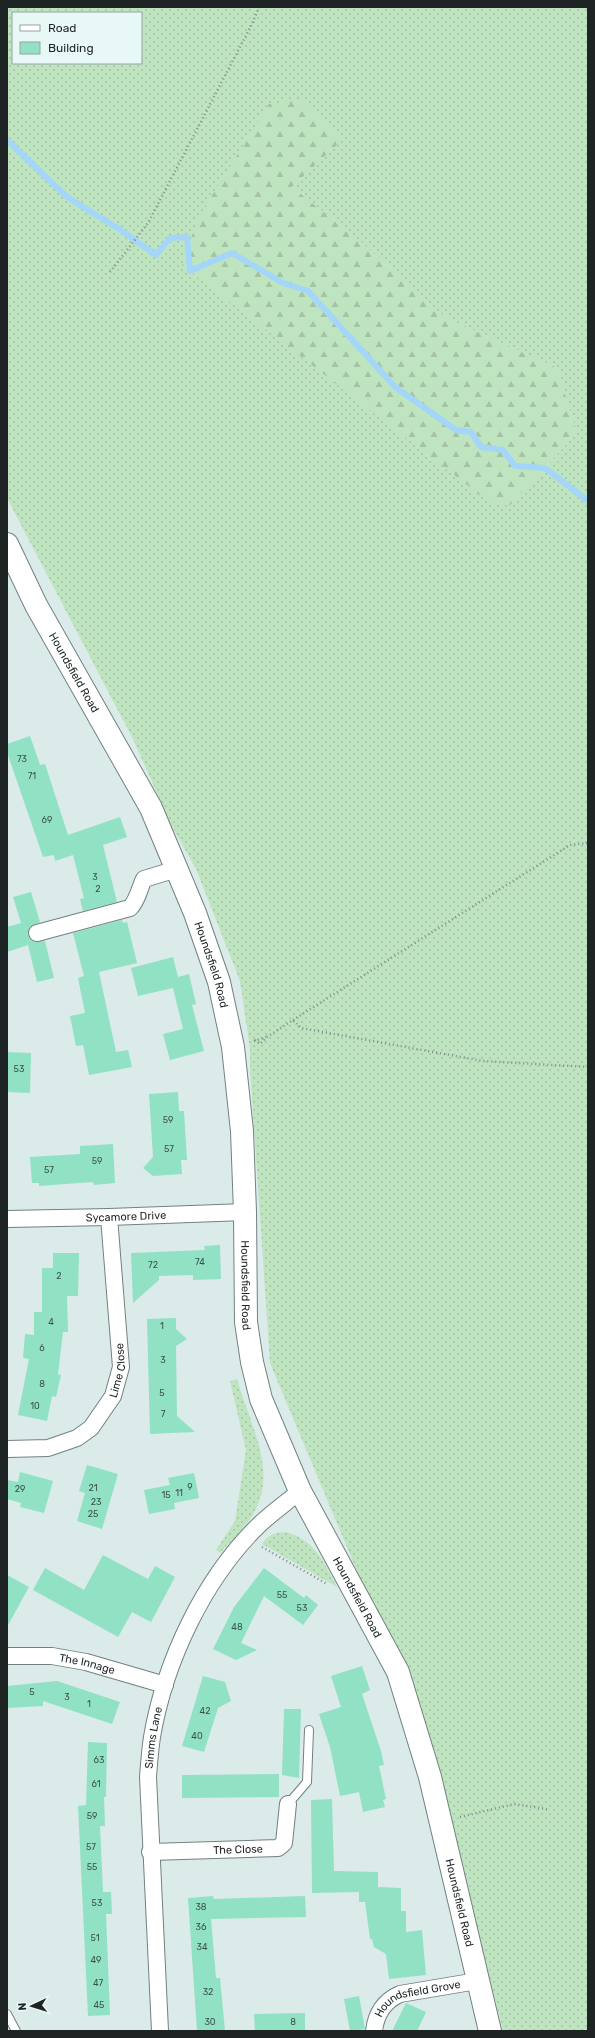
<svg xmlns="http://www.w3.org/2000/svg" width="595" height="2038" font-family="Rubik,sans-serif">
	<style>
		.grass { fill: url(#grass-dots); fill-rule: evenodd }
		.forest { fill: url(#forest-firs) }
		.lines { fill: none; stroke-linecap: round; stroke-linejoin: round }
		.stream { stroke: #a4d6f9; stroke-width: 6 }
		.building { fill: #91e1c4 }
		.lane-casing { stroke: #728180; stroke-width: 10 }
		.street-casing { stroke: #728180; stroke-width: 18 }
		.secondary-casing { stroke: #728180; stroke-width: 24 }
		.path { stroke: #808c8c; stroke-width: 2.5; stroke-dasharray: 1 3; stroke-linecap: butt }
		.lane { stroke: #fff; stroke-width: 8 }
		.street { stroke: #fff; stroke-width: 16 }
		.secondary { stroke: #fff; stroke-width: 22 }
		.labels { text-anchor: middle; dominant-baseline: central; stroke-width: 3; stroke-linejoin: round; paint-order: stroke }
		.number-label { font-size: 9px; fill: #3b534c }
		.street-label { font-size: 11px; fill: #1e2424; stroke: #e7f8f7 }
	</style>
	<defs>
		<pattern id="grass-dots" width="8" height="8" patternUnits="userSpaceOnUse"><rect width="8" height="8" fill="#bfe4c0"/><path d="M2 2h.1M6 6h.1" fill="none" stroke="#a4c3a5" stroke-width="1.8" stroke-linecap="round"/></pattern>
		<pattern id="forest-firs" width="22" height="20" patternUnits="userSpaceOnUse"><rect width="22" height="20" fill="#bfe4c0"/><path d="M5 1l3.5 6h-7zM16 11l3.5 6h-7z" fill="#a4c3a5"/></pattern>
	</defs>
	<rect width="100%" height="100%" fill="#daebea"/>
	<!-- grass -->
	<g class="grass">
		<path d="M7,7h581v2024h-85l-40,-159 -91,-265 -102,-244 -20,-295v-19l-10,-68 -44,-112 -26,-46 -36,-82 -127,-243zM13,13h128v50h-128zM341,140l-49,47 69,55 73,67 15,10 108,49 20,65 -67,72h-17l-310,-240z"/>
		<path d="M237,1379c12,44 43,93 15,137 -8,13 -21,25 -32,37l-4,-3 19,-29 11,-71 -16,-69z"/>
		<path d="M285,1532c28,6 40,31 52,55l-75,-43c6,-9 12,-11 23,-12z"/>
	</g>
	<!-- forest -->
	<path class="forest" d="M303,99l39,41 -50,47 69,55 73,67 15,10 108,49 20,65 -67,72h-17l-311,-240 16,-47 71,-114z"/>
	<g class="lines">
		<!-- stream -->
		<path class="stream" d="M7,140l60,57 52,32 37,26 14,-17 17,-1 3,34 42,-18 51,30 25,8 87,96 61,43 15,2 10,15 22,3 12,16 30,2 43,33"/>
	</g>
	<!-- building -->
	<g class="building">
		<path d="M30,736l10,29 5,-1 23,71 52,-18 7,20 -24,8 14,57 -34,9 -3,-12 4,-1 -11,-43 -18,6 -1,-6 -11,2 -36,-105v-8z"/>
		<path d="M31,892l9,30 -10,5 -2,8 6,7 11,-1 9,37 -17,4 -9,-37 -21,7v-25l14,-4 -8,-26z"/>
		<path d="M122,920l1,3 4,-1 10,41 -38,9 17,80 12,-2 4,17 -43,8 -6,-30 -7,1 -6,-30 15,-3 -7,-35 6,-2 -11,-43z"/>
		<path d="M173,957l5,20 11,-3 7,30 -4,1 12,46 -34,9 -7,-26 20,-5 -10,-41 -35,8 -7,-28z"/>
		<path d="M7,1052l24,1 -1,40 -23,-1z"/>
		<path d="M178,1092l1,19h5l3,49h-6l1,14 -29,2 -10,-8 10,-11 -4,-63z"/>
		<path d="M113,1144l2,39 -21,2 -1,-3 -54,4v-3h-7l-2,-26 50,-3v-8z"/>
		<path d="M220,1245l1,34 -28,1v-5l-34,1v4l-26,23 -2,-50 74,-3 -1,-4z"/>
		<path d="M53,1253h26l-1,43h-11l1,36h-5l-5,42 3,1 -5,22 -4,-1 -5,25 -29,-6 11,-56 -6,-1 2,-24 9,1v-23h8v-44h11z"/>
		<path d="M176,1318v11l11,10 -11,7 1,70 18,16 -45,2 -3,-115z"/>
		<path d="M87,1465l31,9 -16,55 -25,-8 8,-28 -6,-2z"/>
		<path d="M20,1472l33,9 -9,32 -24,-6 1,-4 -14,-4v-19l11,2z"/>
		<path d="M194,1473l5,25 -25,5 1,6 -26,5 -5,-24 26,-5 -2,-7z"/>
		<path d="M103,1555l45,24 7,-13 20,11 -24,45 -19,-10 -14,25 -85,-47 12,-22 39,22z"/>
		<path d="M264,1568l40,30 2,-3 12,10 -15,20 -39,-29 -23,47 16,7 -21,10 -23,-11 21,-42z"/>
		<path d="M7,1575l22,12 -22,40z"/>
		<path d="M362,1666l8,24 -8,4 19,57 3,14 -5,1 7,33 -3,1 2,7 -22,5 -4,-20 -19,4 -10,-49 -11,-33 22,-7 -10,-31z"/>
		<path d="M203,1676l22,6 6,19 -13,7 -14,44 -22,-6z"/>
		<path d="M57,1681l63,21 -8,22 -69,-23v5l-36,2v-22z"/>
		<path d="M284,1709h17l-2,69 -17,-3z"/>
		<path d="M88,1742l19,1 -1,54h-2l1,29h-5l3,66h8l1,22h-6l4,101 -22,1 -10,-210 8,-1z"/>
		<path d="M279,1774v23l-97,1v-23z"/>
		<path d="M332,1799l2,72 44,1v15l23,1v23h5v21l16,-2 4,45 -37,4 -3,-25 -12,-7 -2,-8h-2l-5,-37h-6v-10l-47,1 -1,-93z"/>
		<path d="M213,1896l1,3 91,-3 1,21 -95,2 5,59h4l5,53h-28l-9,-133z"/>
		<path d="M359,1996l6,33 -15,2 -6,-32z"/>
		<path d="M406,2003l20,9 -9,19h-25z"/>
		<path d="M305,2013v18h-50l-1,-17z"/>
	</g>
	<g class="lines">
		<defs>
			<g id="lane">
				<path d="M288,1804l19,-22 2,-52"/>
				<path d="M7,2014l9,17"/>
			</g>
			<g id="street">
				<path d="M37,933l93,-25c8,-8 9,-19 14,-29l33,-10"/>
				<path id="s1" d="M7,1219l102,-2 136,-5"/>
				<path id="s2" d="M7,1449l41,-1 29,-10 14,-10 22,-32 8,-29 -12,-150"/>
				<path id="s3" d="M7,1656h45l34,6 79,23"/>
				<path id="s4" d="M150,1852l128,-4 6,-5 4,-39"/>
				<path id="s5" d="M160,2031l-12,-254c1,-13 2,-27 4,-40 13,-76 52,-159 108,-213 13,-12 27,-22 40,-33"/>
				<path id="s6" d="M374,2031c2,-17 10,-30 26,-37l77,-13"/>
			</g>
			<g id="secondary">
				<path id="s7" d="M7,544l29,61 115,203 44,105 24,69 14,65 9,84 3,81 1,110 6,40 9,37 39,92 98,181 32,105 60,254"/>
			</g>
		</defs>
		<!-- lane casing -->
		<use href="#lane" class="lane-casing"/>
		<!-- street casing -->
		<use href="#street" class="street-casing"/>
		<!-- secondary casing -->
		<use href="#secondary" class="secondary-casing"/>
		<!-- path -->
		<g class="path">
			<path d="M110,272l38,-49 104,-199 7,-17"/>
			<path d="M293,1020l277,-175 18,-2"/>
			<path d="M255,1040l5,4 7,-7 26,-17 8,8 182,33 105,6"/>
			<path d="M254,1041l12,-4"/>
			<path d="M262,1547l65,37"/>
			<path d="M460,1817l54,-13 33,5"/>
		</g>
		<!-- lane -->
		<use href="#lane" class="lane"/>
		<!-- street -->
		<use href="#street" class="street"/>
		<!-- secondary -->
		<use href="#secondary" class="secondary"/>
	</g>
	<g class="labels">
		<!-- number labels -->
		<g class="number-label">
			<text x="22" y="759">73</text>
			<text x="32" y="776">71</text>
			<text x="47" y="820">69</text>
			<text x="95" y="877">3</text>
			<text x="98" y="889">2</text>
			<text x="19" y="1069">53</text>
			<text x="168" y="1120">59</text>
			<text x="169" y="1149">57</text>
			<text x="97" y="1161">59</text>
			<text x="49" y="1170">57</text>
			<text x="200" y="1262">74</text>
			<text x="153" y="1265">72</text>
			<text x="59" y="1276">2</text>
			<text x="51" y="1322">4</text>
			<text x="162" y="1326">1</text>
			<text x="42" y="1348">6</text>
			<text x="163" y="1360">3</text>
			<text x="42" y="1384">8</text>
			<text x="162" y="1393">5</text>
			<text x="35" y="1406">10</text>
			<text x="163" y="1414">7</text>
			<text x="190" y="1487">9</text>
			<text x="93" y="1488">21</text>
			<text x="20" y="1489">29</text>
			<text x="179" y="1493">11</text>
			<text x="166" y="1495">15</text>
			<text x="96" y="1502">23</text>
			<text x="93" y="1514">25</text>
			<text x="282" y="1595">55</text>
			<text x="302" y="1608">53</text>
			<text x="237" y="1627">48</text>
			<text x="32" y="1692">5</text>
			<text x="67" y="1697">3</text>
			<text x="89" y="1704">1</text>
			<text x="205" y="1711">42</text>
			<text x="197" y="1736">40</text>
			<text x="99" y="1760">63</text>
			<text x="96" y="1784">61</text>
			<text x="92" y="1816">59</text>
			<text x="91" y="1847">57</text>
			<text x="92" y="1867">55</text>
			<text x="97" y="1903">53</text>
			<text x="201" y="1907">38</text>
			<text x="201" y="1927">36</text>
			<text x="95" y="1938">51</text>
			<text x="202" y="1947">34</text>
			<text x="96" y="1960">49</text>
			<text x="98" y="1983">47</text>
			<text x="208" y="1992">32</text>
			<text x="99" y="2005">45</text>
			<text x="210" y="2022">30</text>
			<text x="293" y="2022">8</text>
		</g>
		<!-- street labels -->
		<g class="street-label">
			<text stroke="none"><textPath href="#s7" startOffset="145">Houndsfield Road</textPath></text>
			<text stroke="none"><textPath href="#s7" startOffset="469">Houndsfield Road</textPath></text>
			<text stroke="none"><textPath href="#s1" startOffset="119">Sycamore Drive</textPath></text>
			<text stroke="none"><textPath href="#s7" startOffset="793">Houndsfield Road</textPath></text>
			<text stroke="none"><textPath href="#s2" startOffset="154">Lime Close</textPath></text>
			<text stroke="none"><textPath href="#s7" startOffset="1129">Houndsfield Road</textPath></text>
			<text stroke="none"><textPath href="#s3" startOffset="81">The Innage</textPath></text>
			<text stroke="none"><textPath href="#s5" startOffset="294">Simms Lane</textPath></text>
			<text stroke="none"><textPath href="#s4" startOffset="88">The Close</textPath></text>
			<text stroke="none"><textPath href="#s7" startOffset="1453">Houndsfield Road</textPath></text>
			<text stroke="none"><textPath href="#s6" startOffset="62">Houndsfield Grove</textPath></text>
		</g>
	</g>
	<!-- border -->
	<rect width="595" height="2038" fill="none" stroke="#1e2424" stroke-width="16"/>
	<!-- legend -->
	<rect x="12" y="12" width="130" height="52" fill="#e7f8f7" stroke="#97a3a3"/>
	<rect x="20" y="25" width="20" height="6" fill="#ffffff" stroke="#97a3a3"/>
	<text x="48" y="32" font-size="12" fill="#1e2424">Road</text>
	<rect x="20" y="42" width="20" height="12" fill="#91e1c4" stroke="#97a3a3"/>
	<text x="48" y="52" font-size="12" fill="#1e2424">Building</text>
	<!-- north arrow -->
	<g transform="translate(32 2006) rotate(266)" stroke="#e7f8f7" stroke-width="3" paint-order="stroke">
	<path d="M0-3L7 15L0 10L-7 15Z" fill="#1e2424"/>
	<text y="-6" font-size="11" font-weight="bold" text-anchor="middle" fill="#1e2424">N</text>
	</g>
</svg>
